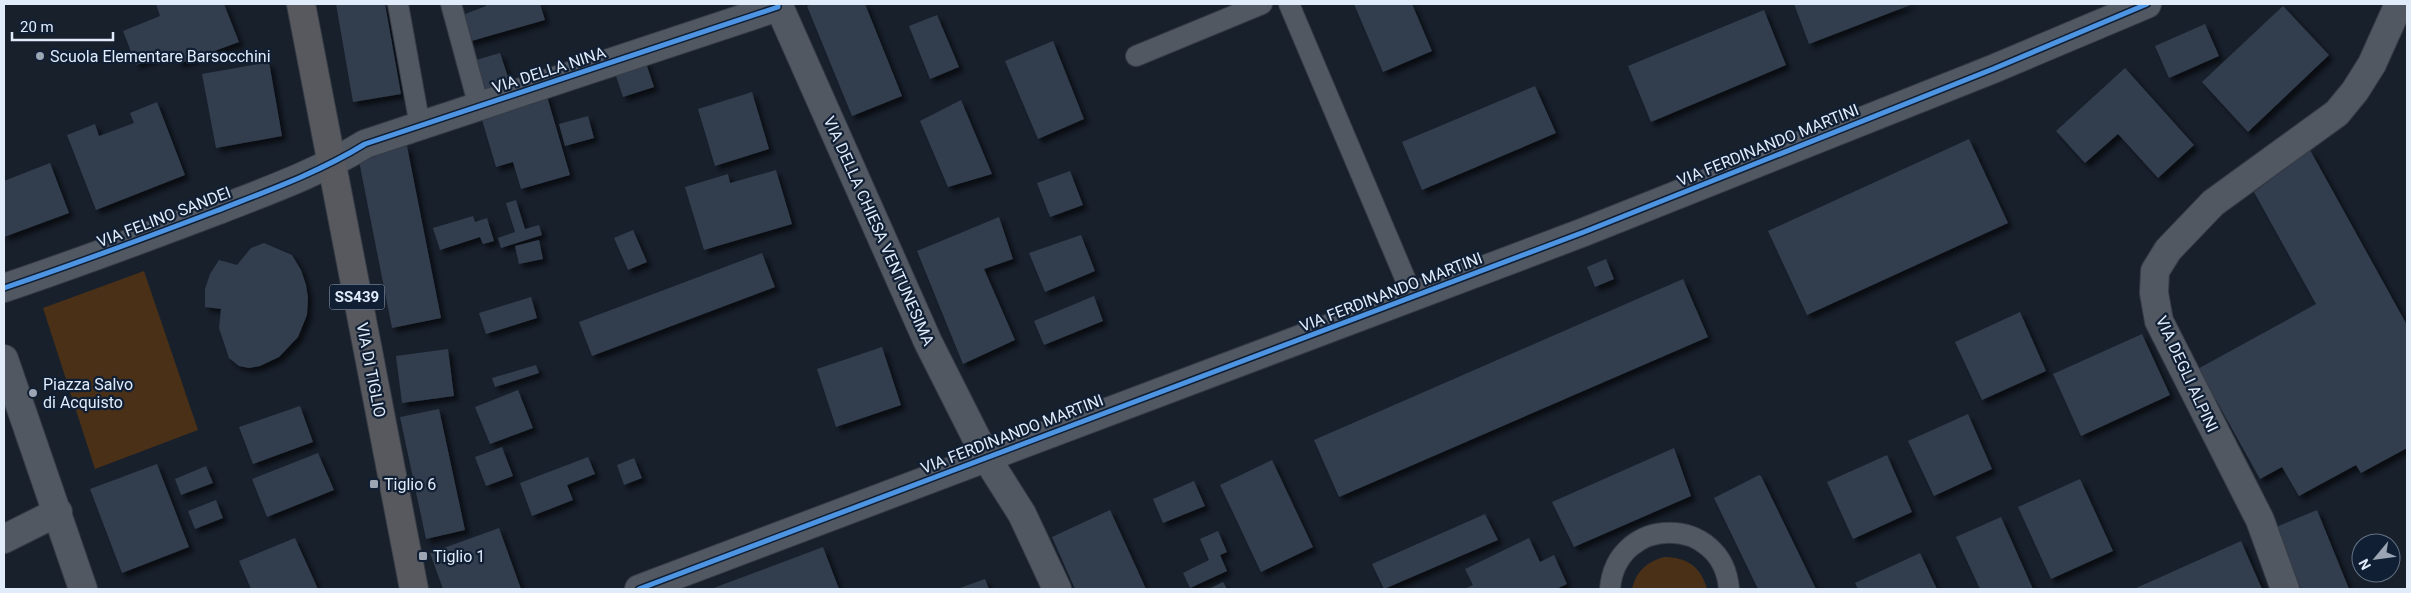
<svg xmlns="http://www.w3.org/2000/svg" width="2411" height="593" font-family="Roboto,sans-serif">
	<style>
		.green { fill: #493017 }
		.building { fill: #323d4d; filter: url(#shadow) }
		.lines { fill: none; stroke-linecap: round; stroke-linejoin: round }
		.lane-casing { stroke: #363c46; stroke-width: 22 }
		.street-casing { stroke: #363c46; stroke-width: 30 }
		.primary-casing { stroke: #363c46; stroke-width: 30 }
		.lane { stroke: #525862; stroke-width: 20 }
		.street { stroke: #525862; stroke-width: 28 }
		.primary { stroke: #57595f; stroke-width: 28 }
		.cycleway-casing { stroke: #101f34; stroke-width: 8 }
		.cycleway { stroke: #4d94e3; stroke-width: 5 }
		.poi-dot { fill: #9ba5b3; stroke: #101f34; stroke-width: 2 }
		.labels { text-anchor: middle; dominant-baseline: central; stroke-width: 4.5; stroke-linejoin: round; paint-order: stroke }
		.shield { fill: #101f34; stroke: #a2aebf; stroke-width: 1 }
		.shield-label { font-size: 15px; font-weight: bold; fill: #e1ecfb }
		.poi-label { font-size: 16px; fill: #e1ecfb; stroke: #101f34; text-anchor: start }
		.street-label { font-size: 16px; fill: #e1ecfb; stroke: #101f34 }
	</style>
	<defs>
		<filter id="shadow"><feDropShadow dx="4.5" dy="4.5" stdDeviation="2.5" flood-color="#0009"/></filter>
	</defs>
	<rect width="100%" height="100%" fill="#18202c"/>
	<!-- green -->
	<g class="green">
		<path d="M144,271l54,159 -103,39 -52,-161z"/>
		<path d="M1664,557c23,0 37,10 43,32h-75c4,-18 15,-27 32,-32z"/>
	</g>
	<!-- building -->
	<g class="building">
		<path d="M156,4h68l15,38 -60,22 -6,-13 -37,14 -13,-34 37,-15z"/>
		<path d="M336,4h49l16,90 -48,8z"/>
		<path d="M486,4h54l5,16 -77,22 -8,-26 26,-10z"/>
		<path d="M812,4h53l37,92 -50,20 -45,-110z"/>
		<path d="M1354,4h58l20,47 -49,21z"/>
		<path d="M1794,4h119l-104,40z"/>
		<path d="M2283,6l46,49 -81,77 -46,-50z"/>
		<path d="M1764,10l22,55 -135,57 -23,-56z"/>
		<path d="M937,15l22,52 -29,12 -21,-53z"/>
		<path d="M2205,24l14,32 -50,22 -14,-32z"/>
		<path d="M1053,41l31,78 -46,20 -33,-78z"/>
		<path d="M500,53l10,30 -25,8 -9,-31z"/>
		<path d="M645,60l9,27 -31,10 -9,-27z"/>
		<path d="M269,62l13,74 -66,12 -14,-74z"/>
		<path d="M2125,68l69,77 -36,33 -40,-44 -33,29 -29,-32z"/>
		<path d="M1535,86l21,47 -134,57 -20,-48z"/>
		<path d="M752,92l17,57 -54,17 -17,-57z"/>
		<path d="M546,93l24,82 -49,14 -8,-27 -17,5 -16,-54z"/>
		<path d="M961,100l31,74 -44,13 -28,-66z"/>
		<path d="M157,102l28,73 -89,35 -29,-75 28,-11 4,12 35,-13 -4,-10z"/>
		<path d="M588,116l6,22 -29,8 -6,-22z"/>
		<path d="M1969,139l39,84 -201,92 -39,-84z"/>
		<path d="M407,146l34,172 -49,10 -34,-172z"/>
		<path d="M2310,150l97,175v123l-46,25 -5,-8 -57,31 -17,-29 -22,12 -44,-79 -5,3 -17,-32 122,-67 -62,-112z"/>
		<path d="M50,163l19,50 -65,24v-56z"/>
		<path d="M776,170l16,54 -88,26 -19,-63 43,-13 2,9z"/>
		<path d="M1070,171l13,34 -33,12 -13,-34z"/>
		<path d="M516,200l9,29 14,-4 3,10 -41,13 -3,-10 17,-6 -9,-29z"/>
		<path d="M473,216l2,6 12,-4 7,23 -11,3 -3,-7 -40,13 -7,-22z"/>
		<path d="M999,217l14,42 -29,10 31,71 -52,24 -46,-113z"/>
		<path d="M633,230l14,32 -19,8 -14,-32z"/>
		<path d="M1081,235l14,36 -50,21 -16,-39z"/>
		<path d="M539,240l4,19 -24,5 -4,-18z"/>
		<path d="M264,243l28,12 9,15 5,15 2,13 -1,17 -9,22 -19,20 -19,9 -11,2 -10,-2 -10,-8 -10,-30 2,-19 -16,-2v-18l5,-15 9,-14 18,5 14,-17z"/>
		<path d="M762,253l13,34 -183,69 -13,-34z"/>
		<path d="M1606,259l8,20 -19,8 -8,-20z"/>
		<path d="M1683,279l25,58 -369,160 -25,-57z"/>
		<path d="M1094,296l9,25 -59,24 -10,-24z"/>
		<path d="M531,297l6,21 -51,16 -7,-21z"/>
		<path d="M2020,312l26,59 -64,29 -27,-58z"/>
		<path d="M2142,334l28,61 -89,41 -28,-62z"/>
		<path d="M882,347l19,58 -65,22 -19,-58z"/>
		<path d="M448,349l6,47 -52,7 -6,-47z"/>
		<path d="M536,365l3,8 -44,14 -3,-9z"/>
		<path d="M518,390l15,38 -43,16 -15,-37z"/>
		<path d="M300,406l13,36 -60,22 -14,-37z"/>
		<path d="M439,409l26,121 -39,9 -26,-122z"/>
		<path d="M1968,414l24,55 -58,27 -26,-55z"/>
		<path d="M502,447l11,29 -27,10 -11,-29z"/>
		<path d="M1674,448l17,48 -117,51 -22,-45z"/>
		<path d="M318,453l16,37 -67,27 -15,-38z"/>
		<path d="M1887,455l25,57 -59,27 -26,-57z"/>
		<path d="M588,457l7,17 -28,11 6,15 -41,16 -12,-33z"/>
		<path d="M634,458l8,20 -18,7 -7,-20z"/>
		<path d="M1272,460l41,87 -52,25 -41,-87z"/>
		<path d="M157,464l32,83 -67,26 -32,-84z"/>
		<path d="M206,466l7,17 -32,12 -6,-16z"/>
		<path d="M1759,475l2,1 55,113h-58l-44,-91z"/>
		<path d="M2080,479l33,72 -62,28 -33,-72z"/>
		<path d="M1194,481l11,25 -42,17 -10,-24z"/>
		<path d="M216,500l7,18 -28,11 -7,-18z"/>
		<path d="M1110,510l36,79h-71l-23,-52z"/>
		<path d="M2317,510l32,79h-48l-25,-62z"/>
		<path d="M1485,514l13,26 -114,49 -12,-25z"/>
		<path d="M2001,517l32,72h-53l-24,-52z"/>
		<path d="M499,528l22,61h-78l-13,-36z"/>
		<path d="M1218,531l9,21 -7,3 7,16 -37,17 -7,-15 26,-13 -9,-21z"/>
		<path d="M295,538l23,51h-67l-12,-28z"/>
		<path d="M1529,538l11,24 14,-7 13,29 -11,5h-92l9,-4 -8,-16z"/>
		<path d="M2241,541l21,48h-128z"/>
		<path d="M823,547l16,42h-128z"/>
		<path d="M1920,553l17,36h-79l-3,-6z"/>
		<path d="M985,579l4,10h-32z"/>
		<path d="M1223,582l4,7h-18z"/>
	</g>
	<g class="lines">
		<defs>
			<g id="lane">
				<path d="M398,4l22,122"/>
				<path d="M451,4l28,103"/>
				<path d="M1289,4l124,293"/>
				<path d="M1136,56l126,-52"/>
				<path d="M1610,589c6,-75 113,-75 119,0"/>
			</g>
			<g id="street">
				<path d="M778,4l150,338 58,115 36,57 35,75"/>
				<path d="M4,288c71,-24 141,-50 212,-77 51,-20 102,-38 149,-67l413,-137"/>
				<path d="M4,359l79,230"/>
				<path d="M4,539l54,-27"/>
				<path d="M639,589l945,-357 409,-163 154,-65"/>
				<path d="M2285,589l-25,-69 -101,-199 -5,-28 1,-22 13,-21 45,-47 124,-90 18,-22 17,-27 26,-58"/>
			</g>
			<path id="primary" d="M301,4l113,585"/>
		</defs>
		<!-- lane casing -->
		<use href="#lane" class="lane-casing"/>
		<!-- street casing -->
		<use href="#street" class="street-casing"/>
		<!-- primary casing -->
		<use href="#primary" class="primary-casing"/>
		<!-- lane -->
		<use href="#lane" class="lane"/>
		<!-- street -->
		<use href="#street" class="street"/>
		<!-- primary -->
		<use href="#primary" class="primary"/>
		<defs>
			<g id="cycleway">
				<path d="M4,288c71,-24 141,-50 212,-77 51,-20 102,-38 149,-67l413,-137v-3"/>
				<path d="M639,589l945,-357 409,-163 154,-65"/>
			</g>
		</defs>
		<!-- cycleway casing -->
		<use href="#cycleway" class="cycleway-casing"/>
		<!-- cycleway -->
		<use href="#cycleway" class="cycleway"/>
	</g>
	<!-- markers -->
	<g class="poi-dot">
		<circle cx="40" cy="56" r="5"/>
		<circle cx="33" cy="393" r="5"/>
		<rect x="369" y="479" width="10" height="10" rx="2.5"/>
		<rect x="418" y="551" width="10" height="10" rx="2.5"/>
	</g>
	<g class="labels">
		<!-- shield labels -->
		<rect class="shield" x="329.5" y="284.5" width="55" height="25" rx="4"/>
		<g class="shield-label">
			<text x="357" y="297">SS439</text>
		</g>
		<!-- poi labels -->
		<g class="poi-label">
			<text x="50" y="56">Scuola Elementare Barsocchini</text>
			<text x="43" y="384">Piazza Salvo<tspan x="43" dy="18">di Acquisto</tspan></text>
			<text x="384" y="484">Tiglio 6</text>
			<text x="433" y="556">Tiglio 1</text>
		</g>
		<!-- street labels -->
		<g class="street-label">
			<text transform="translate(549 70) rotate(-18)">VIA DELLA NINA</text>
			<text transform="translate(1768 145) rotate(-22)">VIA FERDINANDO MARTINI</text>
			<text transform="translate(164 217) rotate(-21)">VIA FELINO SANDEI</text>
			<text transform="translate(879 231) rotate(66)">VIA DELLA CHIESA VENTUNESIMA</text>
			<text transform="translate(1391 292) rotate(-21)">VIA FERDINANDO MARTINI</text>
			<text transform="translate(371 370) rotate(79)">VIA DI TIGLIO</text>
			<text transform="translate(2187 374) rotate(65)">VIA DEGLI ALPINI</text>
			<text transform="translate(1012 434) rotate(-21)">VIA FERDINANDO MARTINI</text>
		</g>
	</g>
	<!-- border -->
	<rect width="2411" height="593" fill="none" stroke="#e1ecfb" stroke-width="10"/>
	<!-- north arrow -->
	<g transform="translate(2376 558) rotate(241)"><circle r="24" fill="#101f34" stroke="#647184"/>
	<path d="M0-4L9 19L0 12L-9 19Z" fill="#9ba5b3"/>
	<text y="-8" font-size="14" font-weight="bold" text-anchor="middle" fill="#e1ecfb">N</text>
	</g>
	<!-- scale -->
	<path d="M12 32v8h101v-8" fill="none" stroke="#e1ecfb" stroke-width="2.5"/>
	<text x="20" y="32" font-size="15" fill="#e1ecfb" stroke="#101f34" stroke-width="4" paint-order="stroke">20 m</text>
</svg>
